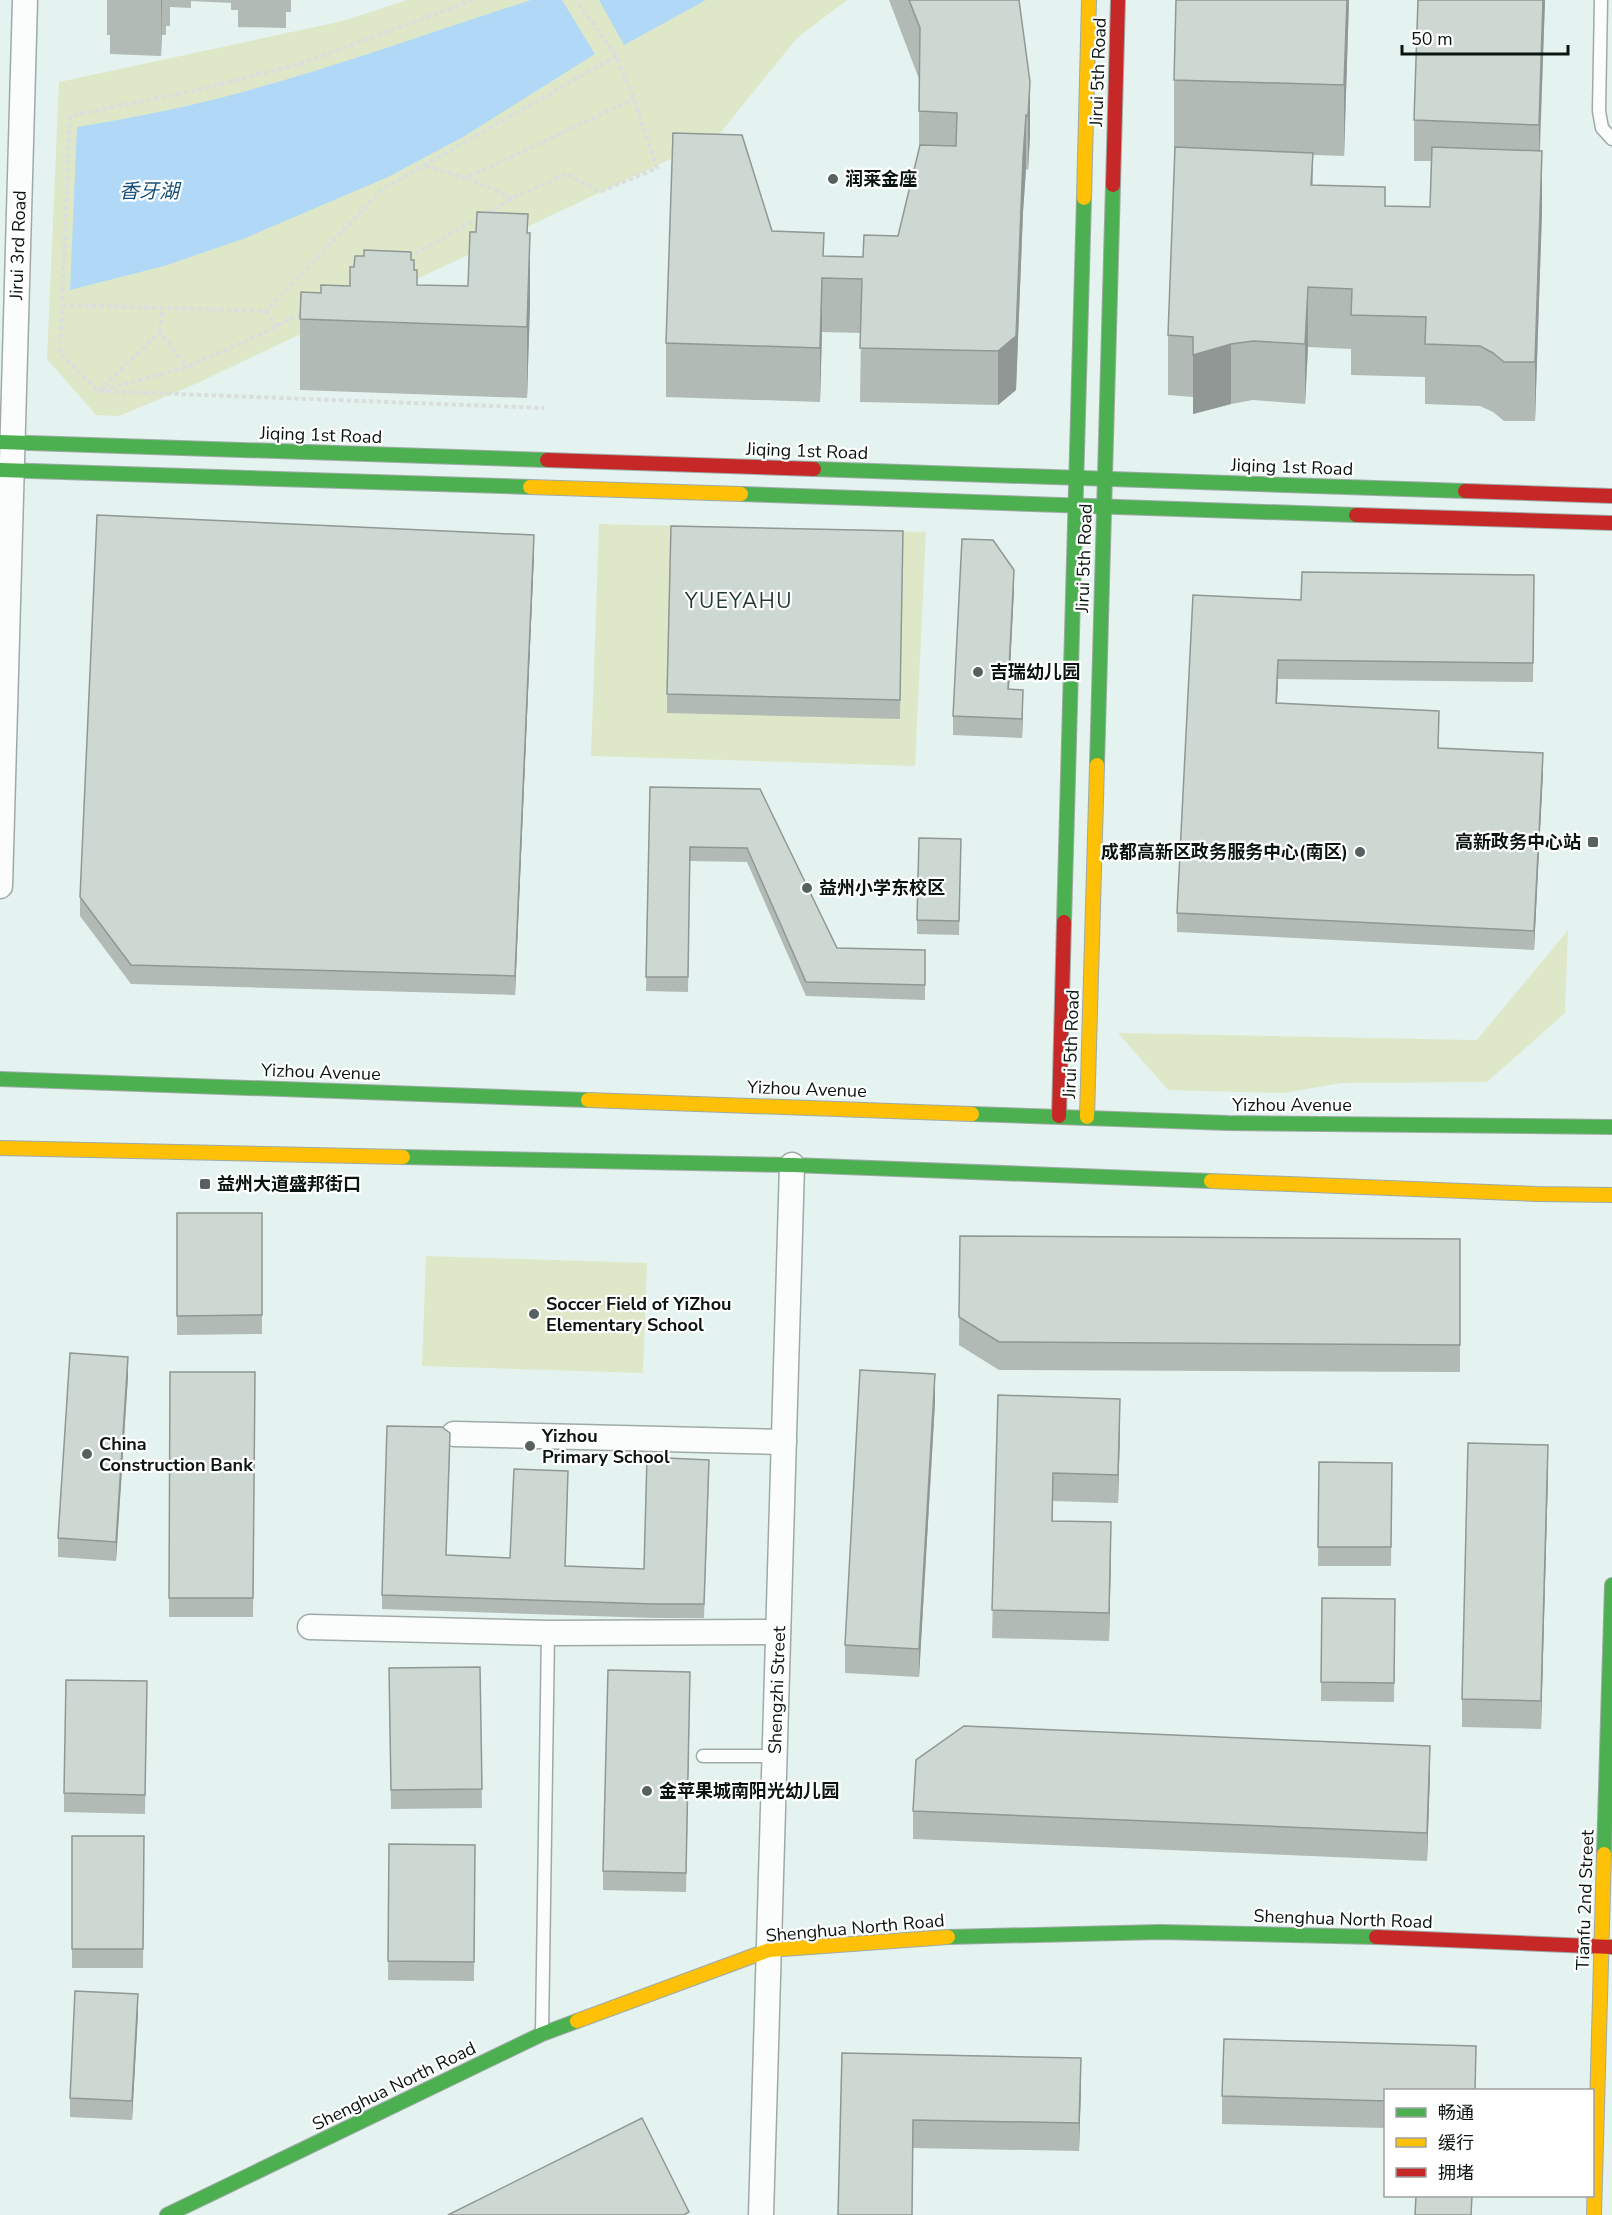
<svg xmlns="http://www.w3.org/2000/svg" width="1612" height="2215" font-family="'Nunito Sans','Noto Sans SC',sans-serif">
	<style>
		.green { fill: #dee8c8 }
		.water { fill: #b1d9f7 }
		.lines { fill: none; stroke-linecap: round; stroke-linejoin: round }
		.lane-casing { stroke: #9faaa7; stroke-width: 15 }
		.street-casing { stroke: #9faaa7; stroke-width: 27 }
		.fast-casing { stroke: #9faaa7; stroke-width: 16 }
		.slow-casing { stroke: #9faaa7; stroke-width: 16 }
		.jam-casing { stroke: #9faaa7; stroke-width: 16 }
		.path { stroke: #dadfdd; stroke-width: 4; stroke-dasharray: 4.5 3; stroke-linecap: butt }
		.lane { stroke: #fbfdfd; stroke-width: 12 }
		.street { stroke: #fbfdfd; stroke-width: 24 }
		.fast { stroke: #4caf50; stroke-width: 14 }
		.slow { stroke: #ffc107; stroke-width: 14 }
		.jam { stroke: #c62828; stroke-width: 14 }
		.wall { fill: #b1bab5 }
		.shaded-wall { fill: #909794 }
		.building { fill: #ced8d3; stroke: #909794; stroke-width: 1.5 }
		.poi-dot { fill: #56625f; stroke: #fff; stroke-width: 2 }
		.labels { text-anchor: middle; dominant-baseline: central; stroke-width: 4.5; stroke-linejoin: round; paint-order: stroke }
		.street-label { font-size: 18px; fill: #0a1411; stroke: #fff }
		.poi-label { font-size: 18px; font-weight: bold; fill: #0a1411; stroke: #fff; text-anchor: start }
		.water-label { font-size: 20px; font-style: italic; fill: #175079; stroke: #fff }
		.quarter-label { font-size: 21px; letter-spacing: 1.5px; fill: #233934; stroke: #fff }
	</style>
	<rect width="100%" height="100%" fill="#e4f3ef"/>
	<!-- green -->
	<g class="green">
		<path d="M407,0h440l-50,38 -80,99 -526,249 -72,30 -23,-1 -49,-56 12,-277 284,-61z"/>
		<path d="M599,524l327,8 -11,234 -324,-10z"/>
		<path d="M1568,930l-3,83 -78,69 -146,1 -57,10 -116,-3 -50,-57 359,7z"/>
		<path d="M426,1256l221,7 -4,110 -221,-7z"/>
	</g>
	<!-- water -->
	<g class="water">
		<path d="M531,0h31l33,54 -132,83 -75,40 -145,62 -79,27 -94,24 7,-163c48,-8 96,-17 143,-29 105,-27 208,-65 311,-98z"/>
		<path d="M599,0h107l-82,45z"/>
	</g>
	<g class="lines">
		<defs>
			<g id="lane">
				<path d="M1601,0l-2,111 3,17 10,11"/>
				<path d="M703,1756h72"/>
				<path d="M542,2033l6,-400"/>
			</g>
			<g id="street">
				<path d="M0,886l25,-886"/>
				<path d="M454,1434l330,8"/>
				<path d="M310,1627l238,6 230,-1"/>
				<path d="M761,2215l31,-1050"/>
			</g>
			<g id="fast">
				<path d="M0,442l547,18"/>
				<path d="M814,469l651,22"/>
				<path d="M0,470l530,17"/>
				<path d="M741,494l615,21"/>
				<path d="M1097,765l16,-580"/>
				<path d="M1064,922l20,-724"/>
				<path d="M0,1079l588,21"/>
				<path d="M972,1114l256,9 384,4"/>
				<path d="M403,1157l389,8 419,16"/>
				<path d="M1604,1854l8,-269"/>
				<path d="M948,1937l212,-5 216,5"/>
				<path d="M167,2215l375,-181 35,-13"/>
			</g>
			<g id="slow">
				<path d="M1084,198l5,-198"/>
				<path d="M530,487l211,7"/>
				<path d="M588,1100l384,14"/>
				<path d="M1087,1117l10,-352"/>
				<path d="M0,1148l403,9"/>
				<path d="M1211,1181l326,13 75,1"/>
				<path d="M577,2021l192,-71 179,-13"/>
				<path d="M1594,2215l10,-361"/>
			</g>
			<g id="jam">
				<path d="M1113,185l5,-185"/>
				<path d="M547,460l267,9"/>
				<path d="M1465,491l147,5"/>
				<path d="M1356,515l256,8"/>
				<path d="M1059,1116l5,-194"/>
				<path d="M1376,1937l236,10"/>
			</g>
		</defs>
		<!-- lane casing -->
		<use href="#lane" class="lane-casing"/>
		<!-- street casing -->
		<use href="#street" class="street-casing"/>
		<!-- fast casing -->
		<use href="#fast" class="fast-casing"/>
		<!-- slow casing -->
		<use href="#slow" class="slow-casing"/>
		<!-- jam casing -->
		<use href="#jam" class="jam-casing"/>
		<!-- path -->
		<g class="path">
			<path d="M473,0l-170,63 -102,26 -131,27 -10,237 38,38 446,17"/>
			<path d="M426,166l40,12 168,-79"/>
			<path d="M467,178l45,20"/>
			<path d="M409,257l104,-59 53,-24 34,18 57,-24 -23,-69 -18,-43 -40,-56"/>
			<path d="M62,305l204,6 117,-122 233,-133"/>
			<path d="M266,311l10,15"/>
			<path d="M160,332l2,-24"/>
			<path d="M102,390l85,-23 68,-30 49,-25"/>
			<path d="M99,391l61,-59 27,35"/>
		</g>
		<!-- lane -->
		<use href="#lane" class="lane"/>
		<!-- street -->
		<use href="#street" class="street"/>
		<!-- fast -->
		<use href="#fast" class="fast"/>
		<!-- slow -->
		<use href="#slow" class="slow"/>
		<!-- jam -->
		<use href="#jam" class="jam"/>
	</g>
	<!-- wall -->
	<g class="wall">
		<path d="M107,0h184v12h-5v16l-48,-1v-17h-7v-7l-40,-2v7l-21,-1v19h-4v9h-4l-1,21 -51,-2v-19h-3z"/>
		<path d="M889,0h130l11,82v54l-2,34 -2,-1 -3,43 -7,178 -18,15 -138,-3 1,-69 -39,-1 -2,70 -154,-5v-54l106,-112 52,25 39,1 35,-21 21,-86v-71z"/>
		<path d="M1349,0l-5,156 -31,-1v30l72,21 45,1 1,-46h-17v-41l131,-120 -5,151 2,60 -7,210h-31l-11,-9 -13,-6 -55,-2v-27l-74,-2v-26l-43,-2 -3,57 -52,-4 -22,4 -38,10v-17l-25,-2v-60l7,-184h-1v-71z"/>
		<path d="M528,233l2,71 -3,94 -227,-8v-71l21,-26 29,-7 4,-19 10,-11 47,4 6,25 51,1z"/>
		<path d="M903,531l-3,188 -233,-6v-19z"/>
		<path d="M534,554l-19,441 -384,-11 -51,-68v-19z"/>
		<path d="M1534,575l-1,107 -255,-3 -1,25 162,26v18l104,24 -9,178 -357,-18v-19l124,-313z"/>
		<path d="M1014,589l-5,100 14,20 -1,29 -69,-3v-19z"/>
		<path d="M650,787l110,2 77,159 88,2v50l-119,-4 -59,-134 -57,-1 -2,131 -42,-1z"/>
		<path d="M961,839l-2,96 -42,-1v-14z"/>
		<path d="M177,1213h85v121l-85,1z"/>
		<path d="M960,1236l500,3v133l-461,-2 -40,-25z"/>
		<path d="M170,1372h85l-2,245h-84z"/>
		<path d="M128,1376l-12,185 -58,-4v-19z"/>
		<path d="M998,1395l122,32 -2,76 -65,-2v20l58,29 -2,91 -117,-3z"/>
		<path d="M935,1402l-16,275 -74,-4v-28z"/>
		<path d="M450,1447l-4,108 64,3 58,-72 -3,80 79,3 65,-95 -5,144h-50l-272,-9v-14z"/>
		<path d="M1319,1462l73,1 -1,103h-73z"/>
		<path d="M1548,1473l-7,256 -79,-2v-28z"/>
		<path d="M1322,1598l73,1 -1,103 -73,-1z"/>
		<path d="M480,1667l2,141 -91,1 -2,-141z"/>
		<path d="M147,1681l-2,133 -81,-2v-19z"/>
		<path d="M690,1691l-4,201 -83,-2v-19z"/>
		<path d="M1430,1774l-3,87 -514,-22v-28z"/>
		<path d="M72,1836h72l-1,132h-71z"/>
		<path d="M389,1844l86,1 -1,136 -86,-1z"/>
		<path d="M138,2013l-6,107 -62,-3v-19z"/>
		<path d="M842,2053l239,33 -2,65 -166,-3 -1,67h-74z"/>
		<path d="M1386,2091v37l-164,-4v-28z"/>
	</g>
	<!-- shaded-wall -->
	<g class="shaded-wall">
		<path d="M161,0h1l-1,56z"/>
		<path d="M1347,0h2l-5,156v-71z"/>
		<path d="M1543,0h2l-6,165v-40z"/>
		<path d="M1030,82v54l-2,34v-54z"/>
		<path d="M1026,115v54l-3,43 -7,178 -18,15v-54z"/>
		<path d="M1542,151v60l-7,210v-59z"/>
		<path d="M530,233v71l-3,94v-71z"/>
		<path d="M822,278v54l-2,70v-54z"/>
		<path d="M1308,287v60l-3,57v-60z"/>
		<path d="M1231,344v60l-38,10v-59z"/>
		<path d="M534,535v19l-19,441v-19z"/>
		<path d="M1014,570v19l-6,119v-19z"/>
		<path d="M1278,660v19l-2,44v-20z"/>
		<path d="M1023,690v19l-1,29v-19z"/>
		<path d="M1543,753v19l-9,178v-19z"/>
		<path d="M128,1357v19l-12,185v-19z"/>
		<path d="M935,1374v28l-16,275v-28z"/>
		<path d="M1120,1399v28l-2,76v-28z"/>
		<path d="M1548,1445v28l-7,256v-28z"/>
		<path d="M1111,1522v28l-2,91v-28z"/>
		<path d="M1430,1746v28l-3,87v-28z"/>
		<path d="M138,1994v19l-6,107v-19z"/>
		<path d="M1081,2058v28l-2,65v-28z"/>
	</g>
	<!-- building -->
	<g class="building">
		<path d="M909,0h110l11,82 -2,34 -2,-1 -3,43 -7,178 -18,15 -138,-3 2,-69 -40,-1 -2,70 -154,-5 7,-210 69,2 30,96 52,2 -1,23 40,1 1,-22 34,1 22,-91 36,1 1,-33 -38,-2 1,-83z"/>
		<path d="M1176,0h171l-3,85 -170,-5z"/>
		<path d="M1418,0h125l-4,125 -125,-5z"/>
		<path d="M1175,147l138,6 -2,32 74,2v19l45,1 2,-60 110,4 -7,211h-31l-11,-9 -13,-7 -55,-2 1,-27 -75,-2 1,-26 -44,-2 -3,57 -52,-3 -22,3 -38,11v-18l-25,-2z"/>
		<path d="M477,212l51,2 -1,19h3l-3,94 -227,-8 1,-27 20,1v-8l29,1v-19h4l1,-11h9v-6l47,2v8h3v10h3v15l51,1 2,-54h6z"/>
		<path d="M97,515l437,20 -19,441 -384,-11 -51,-68z"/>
		<path d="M671,526l232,5 -3,169 -233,-6z"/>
		<path d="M962,539l31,1 21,30 -6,119 15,1 -1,29 -69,-3z"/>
		<path d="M1302,572l232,3 -1,88 -255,-3 -2,43 163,8 -1,37 105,5 -9,178 -357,-18 16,-318 108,5z"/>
		<path d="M650,787l110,2 77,159 88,2v35l-119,-3 -59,-134 -57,-1 -2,130h-42z"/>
		<path d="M919,838l42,1 -2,82 -42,-1z"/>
		<path d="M177,1213h85v102l-85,1z"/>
		<path d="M960,1236l500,3v106l-461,-3 -40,-25z"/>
		<path d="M70,1353l58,4 -12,185 -58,-4z"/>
		<path d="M860,1370l75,4 -16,275 -74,-4z"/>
		<path d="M170,1372h85l-2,226h-84z"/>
		<path d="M998,1395l122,4 -2,76 -65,-2 -1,48 59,1 -2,91 -117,-3z"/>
		<path d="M387,1426l55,1 8,6 -4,122 64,3 4,-89 54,2 -3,95 79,3 3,-112 62,3 -5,144h-50l-272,-9z"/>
		<path d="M1468,1443l80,2 -7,256 -79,-2z"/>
		<path d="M1319,1462l73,1 -1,84h-73z"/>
		<path d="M1322,1598l73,1 -1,84 -73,-1z"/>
		<path d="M480,1667l2,122 -91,1 -2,-122z"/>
		<path d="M608,1670l82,2 -4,201 -83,-2z"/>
		<path d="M66,1680l81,1 -2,114 -81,-2z"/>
		<path d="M964,1726l466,20 -3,87 -514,-22 3,-51z"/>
		<path d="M72,1836h72l-1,113h-71z"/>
		<path d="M389,1844l86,1 -1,117 -86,-1z"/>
		<path d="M75,1991l63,3 -6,107 -62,-3z"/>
		<path d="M1224,2039l252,7 -1,45h-89v10l-164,-5z"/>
		<path d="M842,2053l239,5 -2,65 -166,-3 -1,95h-74z"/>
		<path d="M642,2118l47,94 -5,3h-236z"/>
		<path d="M1416,2196h56l-1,19h-56z"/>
	</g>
	<!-- markers -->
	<g class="poi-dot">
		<circle cx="833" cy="179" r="6"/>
		<circle cx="978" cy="672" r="6"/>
		<rect x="1587" y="836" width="12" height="12" rx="3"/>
		<circle cx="1360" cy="852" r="6"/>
		<circle cx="807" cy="888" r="6"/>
		<rect x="199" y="1178" width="12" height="12" rx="3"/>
		<circle cx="534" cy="1314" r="6"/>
		<circle cx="530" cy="1446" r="6"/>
		<circle cx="87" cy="1454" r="6"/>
		<circle cx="647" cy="1791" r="6"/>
	</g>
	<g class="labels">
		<!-- street labels -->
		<g class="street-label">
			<text transform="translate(1098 72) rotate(-88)">Jirui 5th Road</text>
			<text transform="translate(18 245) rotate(-88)">Jirui 3rd Road</text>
			<text transform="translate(321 435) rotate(2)">Jiqing 1st Road</text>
			<text transform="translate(807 451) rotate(2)">Jiqing 1st Road</text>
			<text transform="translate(1292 467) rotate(2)">Jiqing 1st Road</text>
			<text transform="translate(1084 558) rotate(-88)">Jirui 5th Road</text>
			<text transform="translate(1071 1044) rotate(-88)">Jirui 5th Road</text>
			<text transform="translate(321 1072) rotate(2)">Yizhou Avenue</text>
			<text transform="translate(807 1089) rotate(2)">Yizhou Avenue</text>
			<text x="1292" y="1105">Yizhou Avenue</text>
			<text transform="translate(777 1690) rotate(-88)">Shengzhi Street</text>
			<text transform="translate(1585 1900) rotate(-88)">Tianfu 2nd Street</text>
			<text transform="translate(1343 1919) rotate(2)">Shenghua North Road</text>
			<text transform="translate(855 1928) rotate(-5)">Shenghua North Road</text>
			<text transform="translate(394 2086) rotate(-26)">Shenghua North Road</text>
		</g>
		<!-- poi labels -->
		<g class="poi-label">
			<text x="845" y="179">润莱金座</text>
			<text x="990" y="672">吉瑞幼儿园</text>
			<text x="1581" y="842" text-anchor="end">高新政务中心站</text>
			<text x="1348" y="852" text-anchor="end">成都高新区政务服务中心(南区)</text>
			<text x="819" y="888">益州小学东校区</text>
			<text x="217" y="1184">益州大道盛邦街口</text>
			<text x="546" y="1304">Soccer Field of YiZhou<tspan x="546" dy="21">Elementary School</tspan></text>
			<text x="542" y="1436">Yizhou<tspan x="542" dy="21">Primary School</tspan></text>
			<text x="99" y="1444">China<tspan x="99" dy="21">Construction Bank</tspan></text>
			<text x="659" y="1791">金苹果城南阳光幼儿园</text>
		</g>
		<!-- water labels -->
		<g class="water-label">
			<text x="149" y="191">香牙湖</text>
		</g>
		<!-- quarter labels -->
		<g class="quarter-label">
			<text x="739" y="601">YUEYAHU</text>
		</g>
	</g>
	<!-- legend -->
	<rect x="1384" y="2089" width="210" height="108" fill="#ffffff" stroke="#9da1a0" stroke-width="1.5"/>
	<rect x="1396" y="2108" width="30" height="9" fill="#4caf50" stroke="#9da1a0" stroke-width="1.5"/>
	<text x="1438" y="2119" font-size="18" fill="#0a1411">畅通</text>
	<rect x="1396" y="2138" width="30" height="9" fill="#ffc107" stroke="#9da1a0" stroke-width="1.5"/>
	<text x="1438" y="2149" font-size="18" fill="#0a1411">缓行</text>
	<rect x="1396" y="2168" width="30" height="9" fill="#c62828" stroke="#9da1a0" stroke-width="1.5"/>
	<text x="1438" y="2179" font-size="18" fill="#0a1411">拥堵</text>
	<!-- scale -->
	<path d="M1402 45v9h166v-9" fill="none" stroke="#0a1411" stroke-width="3"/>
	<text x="1411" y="45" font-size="18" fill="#0a1411" stroke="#ffffff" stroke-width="4.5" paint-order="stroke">50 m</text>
</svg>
